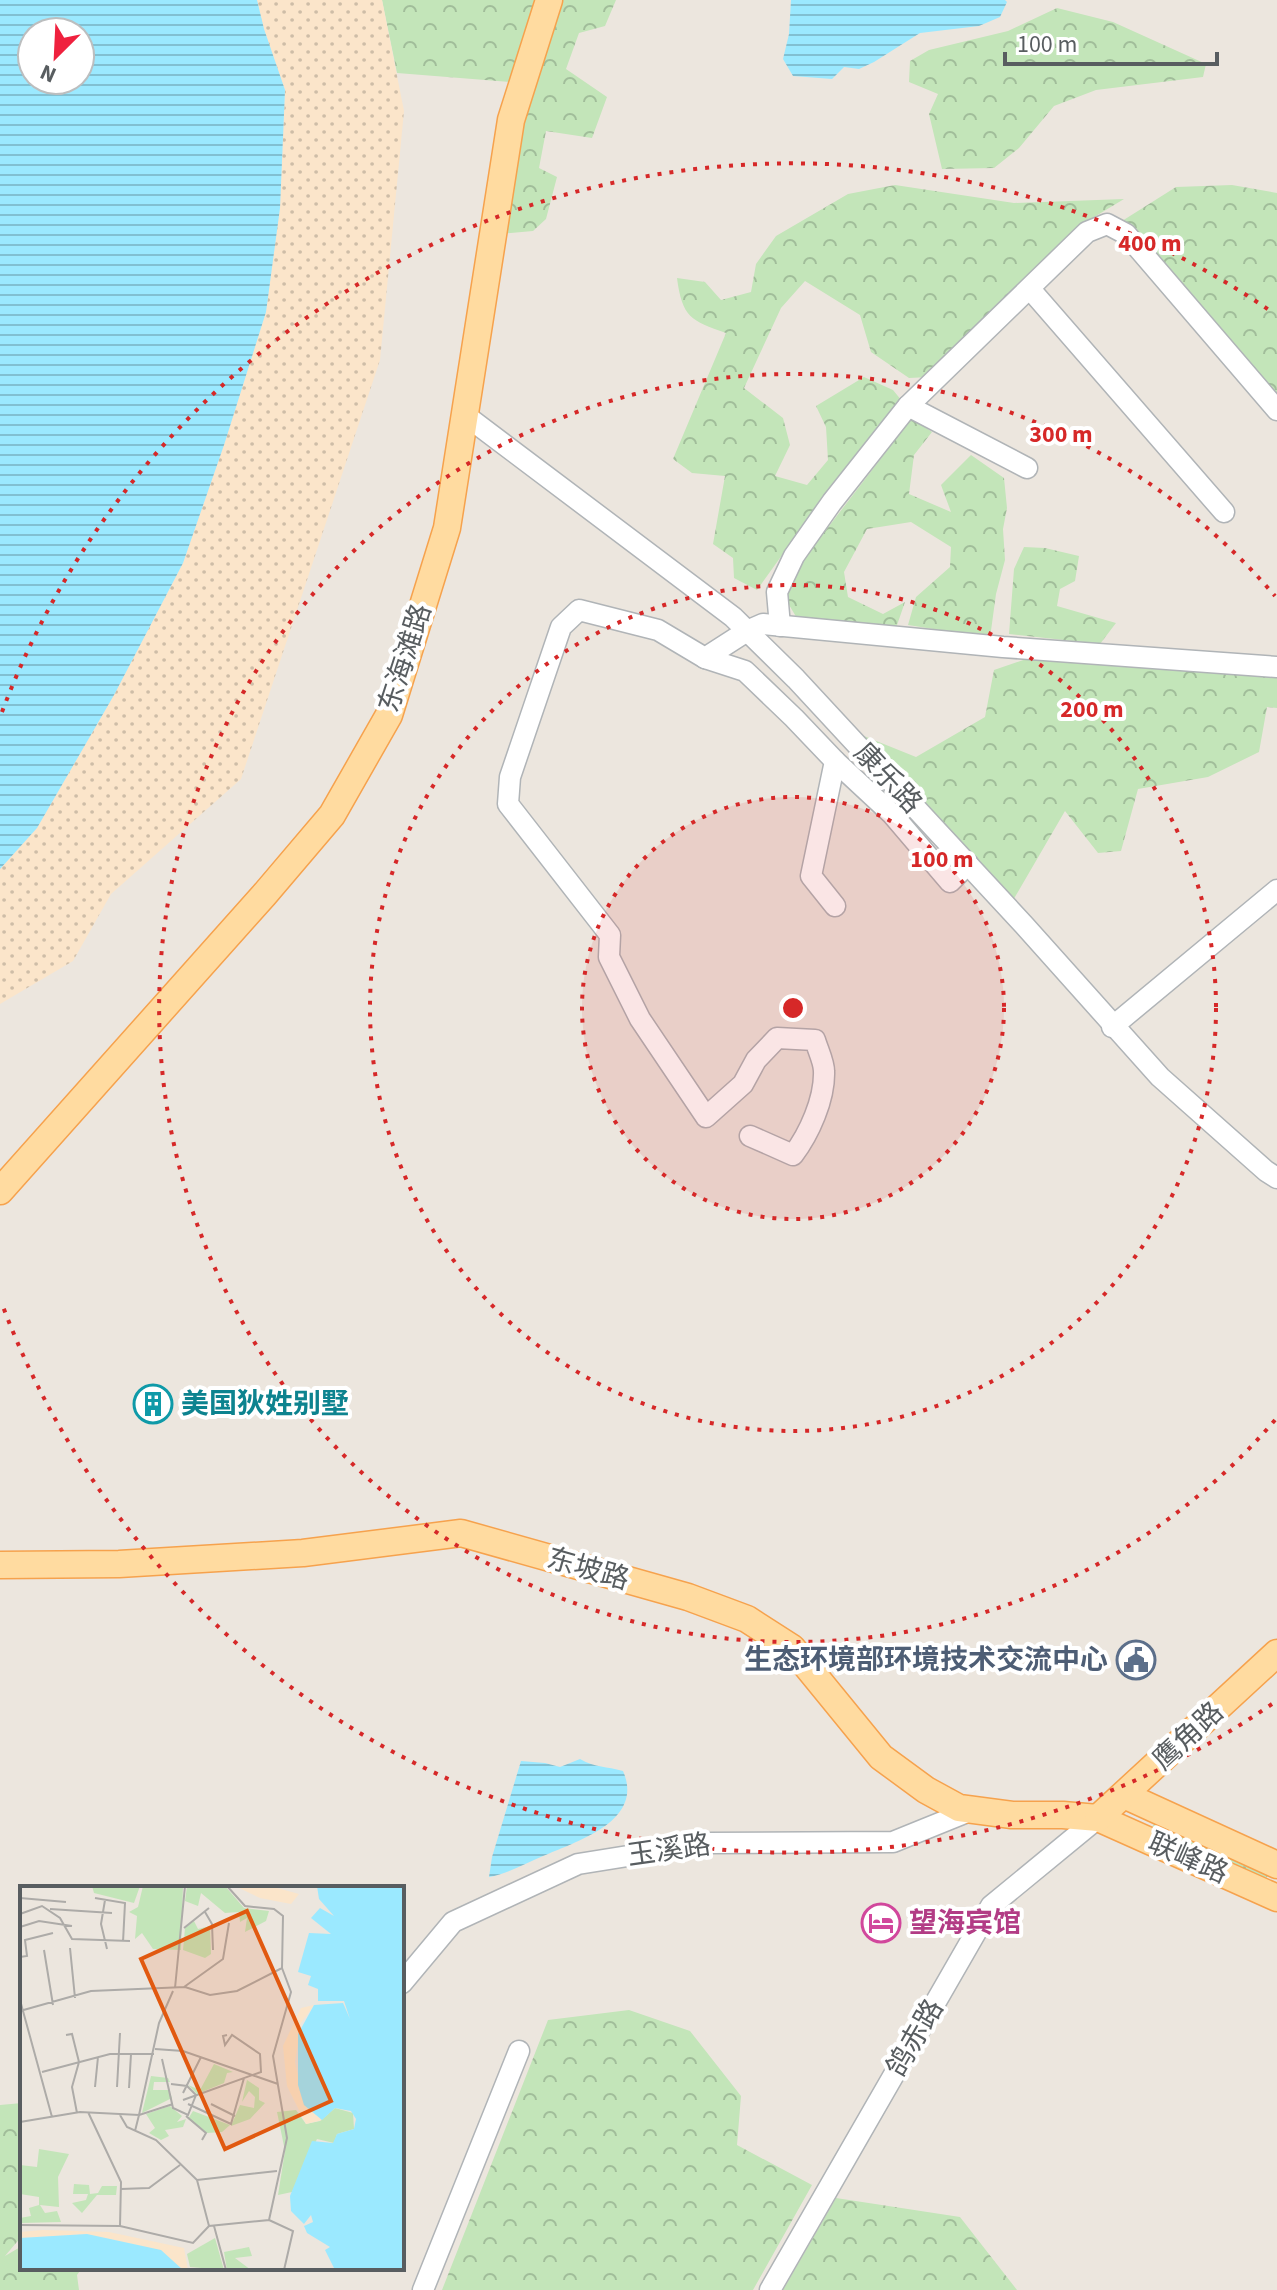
<svg xmlns="http://www.w3.org/2000/svg" width="1277" height="2290" font-family="'Source Sans 3','Noto Sans SC',sans-serif">
	<style>
		.grass { fill: url(#grass-dots) }
		.forest { fill: url(#forest-crowns) }
		.sand { fill: url(#sand-dots) }
		.water { fill: url(#water-rules); fill-rule: evenodd }
		.lines { fill: none; stroke-linecap: round; stroke-linejoin: round }
		.minor-casing { stroke: #b0b4b7; stroke-width: 23 }
		.major-casing { stroke: #f6a24d; stroke-width: 29 }
		.minor { stroke: #fff; stroke-width: 20 }
		.major { stroke: #ffdba0; stroke-width: 26 }
		.ring { fill: none; stroke: #d62828; stroke-width: 4; stroke-dasharray: 4 8 }
		.labels { text-anchor: middle; dominant-baseline: central; stroke-width: 8; stroke-linejoin: round; paint-order: stroke }
		.street-label { font-size: 28px; fill: #585d60; stroke: #fff }
		.culture-label { font-size: 28px; font-weight: bold; fill: #0d838f; stroke: #fff; text-anchor: start }
		.service-label { font-size: 28px; font-weight: bold; fill: #4e5e75; stroke: #fff; text-anchor: end }
		.hotel-label { font-size: 28px; font-weight: bold; fill: #b23c85; stroke: #fff; text-anchor: start }
		.inset-road { fill: none; stroke: #adaba8; stroke-width: 2 }
		.view { fill: #e15910; fill-opacity: 0.15; stroke: #e15910; stroke-width: 4 }
		.inset-edge { fill: none; stroke: #585d60; stroke-width: 4 }
		.centre { fill: #d62828; stroke: #fff; stroke-width: 4 }
		.ring-label { font-size: 24px; text-anchor: middle; font-weight: bold; fill: #d62828; stroke: #fff; stroke-width: 8; stroke-linejoin: round; paint-order: stroke }
	</style>
	<defs>
		<pattern id="grass-dots" width="8" height="8" patternUnits="userSpaceOnUse" patternTransform="scale(2)"><rect width="8" height="8" fill="#c3e5b9"/><path d="M2 2h.1M6 6h.1" fill="none" stroke="#a1bd9a" stroke-width="1.8" stroke-linecap="round"/></pattern>
		<pattern id="forest-crowns" width="20" height="18" patternUnits="userSpaceOnUse" patternTransform="scale(2)"><rect width="20" height="18" fill="#c3e5b9"/><path d="M2 6a3 3 0 1 1 6 0M12 15a3 3 0 1 1 6 0" fill="none" stroke="#a1bd9a"/></pattern>
		<pattern id="sand-dots" width="8" height="8" patternUnits="userSpaceOnUse" patternTransform="scale(2)"><rect width="8" height="8" fill="#fbe5ca"/><path d="M2 2h.1M6 6h.1" fill="none" stroke="#cebda7" stroke-width="1.8" stroke-linecap="round"/></pattern>
		<pattern id="water-rules" width="6" height="5" patternUnits="userSpaceOnUse" patternTransform="scale(2)"><rect width="6" height="5" fill="#9be9ff"/><path d="M0 2.5h6" fill="none" stroke="#81c0d2"/></pattern>
	</defs>
	<rect width="100%" height="100%" fill="#ece6de"/>
	<!-- grass -->
	<path class="grass" d="M1155,1822l115,50 -6,10 -114,-51z"/>
	<!-- forest -->
	<g class="forest">
		<path d="M382,0h169l-28,83 -126,-10z"/>
		<path d="M562,0h54l-11,26 -26,7 -13,36 41,28 -15,41 -46,-7 -7,37 18,9 -11,42 -13,12 -34,3 28,-128z"/>
		<path d="M1057,8l56,14 93,42 -3,13 -107,13 -42,16 -35,42 -25,20 -52,1 -13,-55 9,-20 -29,-12 1,-21 19,-11 79,-19z"/>
		<path d="M895,185l119,18 110,-4 -43,26 -152,152 -20,1 -38,-26 -11,-37 -55,-34 -24,27 -37,80 39,30 7,27 -15,31 32,9 21,-25 -2,-33 -10,-21 48,-29 29,13 9,11 -71,86 -74,103 -23,-12 -1,-20 -20,-14 12,-68 -33,-3 -19,-14 53,-126c-35,-12 -44,-16 -49,-55l28,4 16,18 30,-8 5,-28 20,-28 72,-42z"/>
		<path d="M1232,185l45,8v209l-155,-181 54,-34z"/>
		<path d="M912,418l20,14 -18,23 -5,39 42,18 -10,-27 30,-30 33,23 3,30 -4,21 2,31 -9,34 -6,44 -82,-13 8,-28 34,-30 1,-20 -40,-25 -44,7 -23,43 4,25 35,17 22,-12 -9,26 -98,-8 -13,-22 18,-38z"/>
		<path d="M1024,547l21,1 34,8 -4,25 -15,8 -3,17 59,17 -16,21 -91,-10 5,-65z"/>
		<path d="M1041,654l236,22v32l-10,-1 -8,45 -51,25 -70,12 -17,62 -23,2 -33,-42 -53,91 -153,-168 57,23 69,-40 9,-47z"/>
		<path d="M629,2010l61,21 51,65 -4,49 75,40 -59,105h-311l106,-270z"/>
		<path d="M22,2103v133l-17,20 17,-10v22h60l-5,7 2,15h-79v-185z"/>
		<path d="M836,2198l124,19 57,73h-234z"/>
	</g>
	<!-- sand -->
	<path class="sand" d="M257,0h125l22,111 -24,249 -139,419 -130,115 -38,67 -73,43v-135l37,-41 77,-133 69,-132 41,-118 42,-133 14,-104 5,-118 -21,-61z"/>
	<!-- water -->
	<g class="water">
		<path d="M0,0h257l7,29 21,61 -5,118 -14,104 -42,133 -41,118 -69,132 -77,133 -37,41zM80,32v48h-48v-48z"/>
		<path d="M791,0h214l2,2 -7,15 -21,9 -59,7 -46,29 -15,7 -15,-2 -12,12 -39,-3 -10,-17 6,-25z"/>
		<path d="M580,1759c16,9 26,7 43,12 22,50 -46,70 -80,85 -17,7 -36,18 -54,21l3,-20 29,-96 24,2 15,4z"/>
	</g>
	<g class="lines">
		<defs>
			<g id="minor">
				<path d="M1030,289l194,223"/>
				<path d="M908,406l119,62"/>
				<path d="M465,415l268,202 63,62 228,246 136,152 106,94 11,7"/>
				<path d="M780,626l-3,-34 17,-36 38,-54 76,-96 179,-174 20,-8 19,10 151,176"/>
				<path d="M705,658l40,13 49,47 41,43 -24,115 24,30"/>
				<path d="M835,761l57,53 58,68 18,-18"/>
				<path d="M1112,1027l165,-137"/>
				<path d="M750,1136l43,19c16,-21 32,-56 31,-84 0,-9 -6,-21 -9,-31l-38,-2 -21,22 -13,24 -37,33 -66,-98 -31,-62 1,-22 -102,-131 2,-27 51,-150 18,-17 79,20 47,28 42,-27 16,-7 240,23 274,20"/>
				<path d="M402,1983l51,-61 125,-58 131,-21 184,-1 79,-32"/>
				<path d="M423,2290l96,-239"/>
				<path d="M770,2290l221,-384 107,-88"/>
			</g>
			<g id="major">
				<path d="M0,1191l264,-296 68,-80 57,-100 58,-187 64,-408 38,-120"/>
				<path d="M0,1565l119,-1 184,-11 158,-20 227,64 59,22 45,29 89,109 45,33 33,18 53,7h51l35,3 179,80"/>
				<path d="M1124,1795l153,70"/>
				<path d="M1098,1818l179,-165"/>
			</g>
		</defs>
		<!-- minor casing -->
		<use href="#minor" class="minor-casing"/>
		<!-- major casing -->
		<use href="#major" class="major-casing"/>
		<!-- minor -->
		<use href="#minor" class="minor"/>
		<!-- major -->
		<use href="#major" class="major"/>
	</g>
	<!-- distance rings -->
	<circle cx="793" cy="1008" r="211" fill="#d62828" fill-opacity=".12"/>
	<g class="ring">
		<circle cx="793" cy="1008" r="211"/>
		<circle cx="793" cy="1008" r="423"/>
		<path d="M1275 1420A634 634 0 1 1 1275 596"/>
		<path d="M1272 1704A845 845 0 0 1 2 1304M2 712A845 845 0 0 1 1272 312"/>
	</g>
	<!-- icons -->
	<defs>
		<symbol id="building-ring" viewBox="-11 -11 22 22"><circle r="9.5" fill="#fff" stroke="#0f9aa8" stroke-width="1.5"/><path d="M-4-6H4V6H1V3H-1V6H-4ZM-2.5-4.3h1.7v1.8h-1.7ZM.8-4.3h1.7v1.8H.8ZM-2.5-1h1.7V.8h-1.7ZM.8-1h1.7V.8H.8Z" fill="#0f9aa8"/></symbol>
		<symbol id="civic-ring" viewBox="-11 -11 22 22"><circle r="9.5" fill="#fff" stroke="#5c6f8a" stroke-width="1.5"/><path d="M-.6-6.5H3V-4.5H.6V-3L4-1V1h2V6H-6V1h2V-1L-.6-3ZM-1.2 2.5V6h2.4V2.5Z" fill="#5c6f8a"/></symbol>
		<symbol id="hotel-ring" viewBox="-11 -11 22 22"><circle r="9.5" fill="#fff" stroke="#d1479c" stroke-width="1.5"/><path d="M-6-4.5h1.5V1H6V5H4.5V3h-9V5H-6ZM-4 0a1.8 1.8 0 1 1 3.6 0ZM.5 0V-2.5h3Q6-2.5 6 0Z" fill="#d1479c"/></symbol>
	</defs>
	<g fill-rule="evenodd">
		<use href="#building-ring" x="131" y="1382" width="44" height="44"/>
		<use href="#civic-ring" x="1114" y="1638" width="44" height="44"/>
		<use href="#hotel-ring" x="859" y="1901" width="44" height="44"/>
	</g>
	<g class="labels">
		<!-- street labels -->
		<g class="street-label">
			<text transform="translate(405 658) rotate(-72)">东海滩路</text>
			<text transform="translate(888 778) rotate(47)">康乐路</text>
			<text transform="translate(588 1569) rotate(16)">东坡路</text>
			<text transform="translate(1188 1736) rotate(-43)">鹰角路</text>
			<text transform="translate(669 1850) rotate(-8)">玉溪路</text>
			<text transform="translate(1188 1858) rotate(24)">联峰路</text>
			<text transform="translate(915 2038) rotate(-60)">鸽赤路</text>
		</g>
		<!-- culture labels -->
		<g class="culture-label">
			<text x="181" y="1404">美国狄姓别墅</text>
		</g>
		<!-- service labels -->
		<g class="service-label">
			<text x="1108" y="1660">生态环境部环境技术交流中心</text>
		</g>
		<!-- hotel labels -->
		<g class="hotel-label">
			<text x="909" y="1923">望海宾馆</text>
		</g>
	</g>
	<!-- overview -->
	<g transform="translate(20 1886)">
		<rect width="384" height="384" fill="#ece6de"/>
		<path d="M195,352l9,32 -34,-3 -3,-13z" fill="#c3e5b9"/>
		<path d="M120,0l-6,17 -40,-10 -2,-7zM123,0h40l-2,64 -28,-1 -11,-16 -7,6 2,-23 -8,-4 9,-5zM167,0h38l19,22 25,3 -3,10 -21,11 2,-14 -7,4 -1,-10 -14,1 -24,-20 -3,13 -13,-5zM174,35l4,8 12,-3 1,28 -6,4 -22,-8 2,-22zM194,178l19,8 -6,1 -3,10 -27,11 -9,-9 12,5zM131,190l17,2 2,4h-16l-1,8h16l3,8 -30,15zM227,194l12,8v12l6,3 -15,16 -19,7 9,-21 14,3 1,-11 -6,-6 -7,11zM150,220l12,10 -5,6 9,-3 -3,8 -18,3 4,6 -8,4 -12,-7 6,-5 -9,-14zM167,220l6,5 37,14 -8,7 -15,1 -19,-14 5,-8zM315,222l18,5 1,16 -17,5 -3,9 -17,-4 -25,53 -14,3 7,-44 -8,-39 19,-2 10,14 14,-3zM19,263l30,5 -11,23 1,30 -19,-2 5,8 12,-2 4,11 -41,1v-5l11,-2 -2,-8 10,-3v-8l-19,-3v-29l17,2zM54,298l15,1 1,9 8,-1 4,-7h15l-1,9h-19l-15,18 -10,-10 14,-3 2,-6h-15zM229,361l3,9 -17,2 16,12h-24l-3,-18z" fill="#c3e5b9"/>
		<path d="M250,0l29,8 -8,10 -31,-6 -23,-11zM294,119l-13,18 -6,39 9,42 18,16 -16,4 -19,-38 -4,-40 18,-38zM23,344l66,2 75,16 4,22 -101,-36 -67,4v-6z" fill="#fbe5ca"/>
		<path d="M297,0h87v384h-69l-10,-20 5,-3 -23,-14 -3,-7 9,-4 -2,-7 -7,9 -13,-13 -1,-15 22,-55 21,2 4,-9 17,-5 2,-10 -5,-8 -16,-3 -13,12 -18,-15 -6,-20v-51l16,-29 29,-2 7,16 -6,-18h-26v-12l-10,-4 3,-9 -13,-4 11,-39 22,1 -20,-16 9,-10 14,8 -15,-17zM67,348l74,16 22,20h-163v-32z" fill="#9be9ff"/>
		<path class="inset-road" d="M207,0l18,20 29,3 9,7 -1,52M0,12l46,4M75,12l30,5 -2,39M85,14l-4,24 6,25M30,23l62,4M185,26l7,12 1,26M0,28l22,-8 18,12 12,21 58,2M0,41l19,-6 33,5M164,42l25,-20M50,62l5,50M24,64l9,55M0,71l7,-1 -2,-16 28,-7M164,101l39,-28 6,-36M155,102l10,-102M0,114l32,117M0,125l71,-20 94,-4 25,8 27,-4 45,-23M46,149l6,-1 7,28 -7,25 5,26M135,163l28,2 95,33M142,173l11,49 15,7 8,-20 -9,-9 -16,-2M22,186l68,-18h44M75,201l3,-30M97,201l3,-54M109,202l2,-34M163,207l18,-36M163,214l78,-28 -1,-18 -28,-19 -7,10 -2,-9 4,-1M168,218l43,20 13,-46M191,218l24,12M68,226l33,70 -1,44M100,229l7,12 29,13 41,40 12,46M166,230l20,17 -4,7M0,236l60,-10 59,3 20,-92 14,-32M115,245l4,-16 34,-11M177,294l80,-9M101,303l28,-1 31,-23M249,334l24,11 -9,39M0,339l100,1 73,17 16,-17 60,-6 18,-82 -14,-82 18,-64 -9,-24M194,340l12,44"/>
		<path class="view" d="M227,25l84,190 -106,48 -84,-190z"/>
		<rect width="384" height="384" class="inset-edge"/>
	</g>
	<circle cx="793" cy="1008" r="12" class="centre"/>
	<g class="ring-label">
		<text x="1150" y="251">400 m</text>
		<text x="1061" y="442">300 m</text>
		<text x="1092" y="717">200 m</text>
		<text x="942" y="867">100 m</text>
	</g>
	<!-- north arrow -->
	<g transform="translate(56 56) rotate(204)"><circle r="38" fill="#ffffff" stroke="#bcbebf" stroke-width="2"/>
	<path d="M0-6L14 30L0 20L-14 30Z" fill="#ef213e"/>
	<text y="-12" font-size="22" font-weight="bold" text-anchor="middle" fill="#585d60">N</text>
	</g>
	<!-- scale -->
	<path d="M1005 52v12h212v-12" fill="none" stroke="#585d60" stroke-width="4"/>
	<text x="1017" y="52" font-size="24" fill="#585d60" stroke="#ffffff" stroke-width="6" paint-order="stroke">100 m</text>
</svg>
